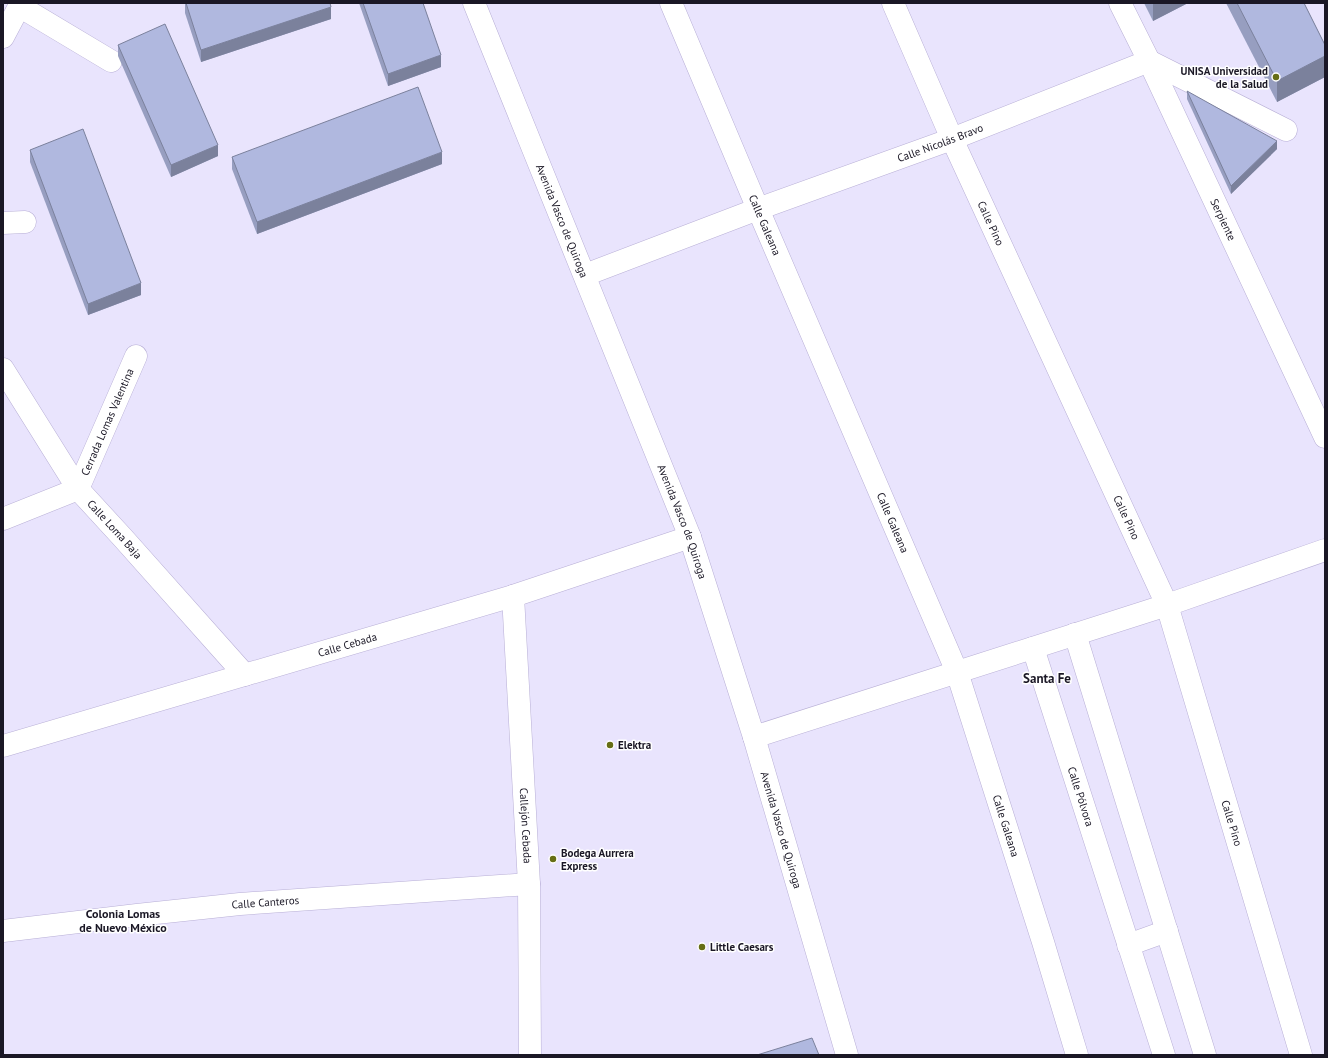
<svg xmlns="http://www.w3.org/2000/svg" width="1328" height="1058" font-family="'PT Sans',sans-serif">
	<style>
		.lines { fill: none; stroke-linecap: round; stroke-linejoin: round }
		.minor-casing { stroke: #b8afd6; stroke-width: 23 }
		.secondary-casing { stroke: #b8afd6; stroke-width: 23 }
		.minor { stroke: #fff; stroke-width: 22 }
		.secondary { stroke: #fff; stroke-width: 22 }
		.wall { fill: #979ec0 }
		.shaded-wall { fill: #7b819c }
		.building { fill: #b0b8df; stroke: #7b819c }
		.poi-dot { fill: #666e15; stroke: #fff; stroke-width: 1.5 }
		.labels { text-anchor: middle; dominant-baseline: central; stroke-width: 3; stroke-linejoin: round; paint-order: stroke }
		.poi-label { font-size: 11px; font-weight: bold; fill: #1a1725; stroke: #fff; text-anchor: start }
		.street-label { font-size: 11px; fill: #1a1725; stroke: #fff }
		.neighbourhood-label { font-size: 12px; font-weight: bold; fill: #1a1725; stroke: #fff }
		.quarter-label { font-size: 13px; font-weight: bold; fill: #1a1725; stroke: #fff }
	</style>
	<rect width="100%" height="100%" fill="#e9e4fd"/>
	<g class="lines">
		<defs>
			<g id="minor">
				<path id="s1" d="M671,3l87,206 199,463 86,270 34,113"/>
				<path id="s2" d="M893,3l59,136 215,466 134,450"/>
				<path id="s3" d="M1120,3l29,58 176,376"/>
				<path d="M19,6l92,55"/>
				<path d="M3,37l18,-34"/>
				<path d="M3,223l22,-1"/>
				<path id="s4" d="M585,275l173,-66 194,-70 197,-78 137,69"/>
				<path id="s5" d="M3,369l75,120 45,49 122,137"/>
				<path id="s6" d="M3,519l75,-30 58,-133"/>
				<path id="s7" d="M513,596l16,288 1,171"/>
				<path d="M1075,634l130,421"/>
				<path id="s8" d="M1033,648l131,407"/>
				<path d="M754,737l413,-132 158,-55"/>
				<path id="s9" d="M3,746l510,-150 177,-59"/>
				<path id="s10" d="M3,931l134,-16 103,-11 289,-20"/>
				<path d="M1128,945l39,-14"/>
			</g>
			<g id="secondary">
				<path id="s11" d="M474,3l216,534 64,200 93,318"/>
			</g>
		</defs>
		<!-- minor casing -->
		<use href="#minor" class="minor-casing"/>
		<!-- secondary casing -->
		<use href="#secondary" class="secondary-casing"/>
		<!-- minor -->
		<use href="#minor" class="minor"/>
		<!-- secondary -->
		<use href="#secondary" class="secondary"/>
	</g>
	<!-- wall -->
	<g class="wall">
		<path d="M185,3h145l1,16 -130,43 -16,-49z"/>
		<path d="M359,3h64l18,64 -53,19z"/>
		<path d="M1144,3h44l-35,18z"/>
		<path d="M1226,3h78l21,42v32l-48,25z"/>
		<path d="M118,45l100,111 -47,21 -53,-121z"/>
		<path d="M1187,91l90,58 -46,45 -44,-95z"/>
		<path d="M30,150l111,145 -53,20 -58,-153z"/>
		<path d="M232,157l210,7 -185,70 -25,-65z"/>
	</g>
	<!-- shaded-wall -->
	<g class="shaded-wall">
		<path d="M1153,3h35l-35,18z"/>
		<path d="M331,7v12l-130,43v-12z"/>
		<path d="M441,55v12l-53,19v-12z"/>
		<path d="M1325,56v21l-48,25v-21z"/>
		<path d="M1277,141v8l-46,45v-8z"/>
		<path d="M218,145v11l-47,21v-12z"/>
		<path d="M442,152v12l-185,70v-12z"/>
		<path d="M141,283v12l-53,20v-11z"/>
	</g>
	<!-- building -->
	<g class="building">
		<path d="M186,3h144l1,4 -130,43z"/>
		<path d="M363,3h60l18,52 -53,19z"/>
		<path d="M1237,3h67l21,42v11l-48,25z"/>
		<path d="M165,24l53,121 -47,20 -53,-120z"/>
		<path d="M418,87l24,65 -185,70 -25,-65z"/>
		<path d="M1187,91l90,50 -46,45z"/>
		<path d="M83,129l58,154 -53,21 -58,-154z"/>
		<path d="M812,1038l7,17h-62z"/>
	</g>
	<!-- markers -->
	<g class="poi-dot">
		<circle cx="1276" cy="77" r="4"/>
		<circle cx="610" cy="745" r="4"/>
		<circle cx="553" cy="859" r="4"/>
		<circle cx="702" cy="947" r="4"/>
	</g>
	<g class="labels">
		<!-- poi labels -->
		<g class="poi-label">
			<text x="1268" y="71" text-anchor="end">UNISA Universidad<tspan x="1268" dy="13">de la Salud</tspan></text>
			<text x="618" y="745">Elektra</text>
			<text x="561" y="853">Bodega Aurrera<tspan x="561" dy="13">Express</tspan></text>
			<text x="710" y="947">Little Caesars</text>
		</g>
		<!-- street labels -->
		<g class="street-label">
			<text stroke="none"><textPath href="#s4" startOffset="379">Calle Nicolás Bravo</textPath></text>
			<text stroke="none"><textPath href="#s3" startOffset="240">Serpiente</textPath></text>
			<text stroke="none"><textPath href="#s11" startOffset="235">Avenida Vasco de Quiroga</textPath></text>
			<text stroke="none"><textPath href="#s2" startOffset="241">Calle Pino</textPath></text>
			<text stroke="none"><textPath href="#s1" startOffset="241">Calle Galeana</textPath></text>
			<text stroke="none"><textPath href="#s6" startOffset="154">Cerrada Lomas Valentina</textPath></text>
			<text stroke="none"><textPath href="#s2" startOffset="565">Calle Pino</textPath></text>
			<text stroke="none"><textPath href="#s11" startOffset="559">Avenida Vasco de Quiroga</textPath></text>
			<text stroke="none"><textPath href="#s1" startOffset="565">Calle Galeana</textPath></text>
			<text stroke="none"><textPath href="#s5" startOffset="196">Calle Loma Baja</textPath></text>
			<text stroke="none"><textPath href="#s9" startOffset="359">Calle Cebada</textPath></text>
			<text stroke="none"><textPath href="#s8" startOffset="156">Calle Pólvora</textPath></text>
			<text stroke="none"><textPath href="#s2" startOffset="889">Calle Pino</textPath></text>
			<text stroke="none"><textPath href="#s7" startOffset="230">Callejón Cebada</textPath></text>
			<text stroke="none"><textPath href="#s1" startOffset="889">Calle Galeana</textPath></text>
			<text stroke="none"><textPath href="#s11" startOffset="883">Avenida Vasco de Quiroga</textPath></text>
			<text stroke="none"><textPath href="#s10" startOffset="264">Calle Canteros</textPath></text>
		</g>
		<!-- neighbourhood labels -->
		<g class="neighbourhood-label">
			<text x="123" y="913">Colonia Lomas<tspan x="123" dy="14">de Nuevo México</tspan></text>
		</g>
		<!-- quarter labels -->
		<g class="quarter-label">
			<text x="1047" y="678">Santa Fe</text>
		</g>
	</g>
	<!-- border -->
	<rect width="1328" height="1058" fill="none" stroke="#1a1725" stroke-width="8"/>
</svg>
